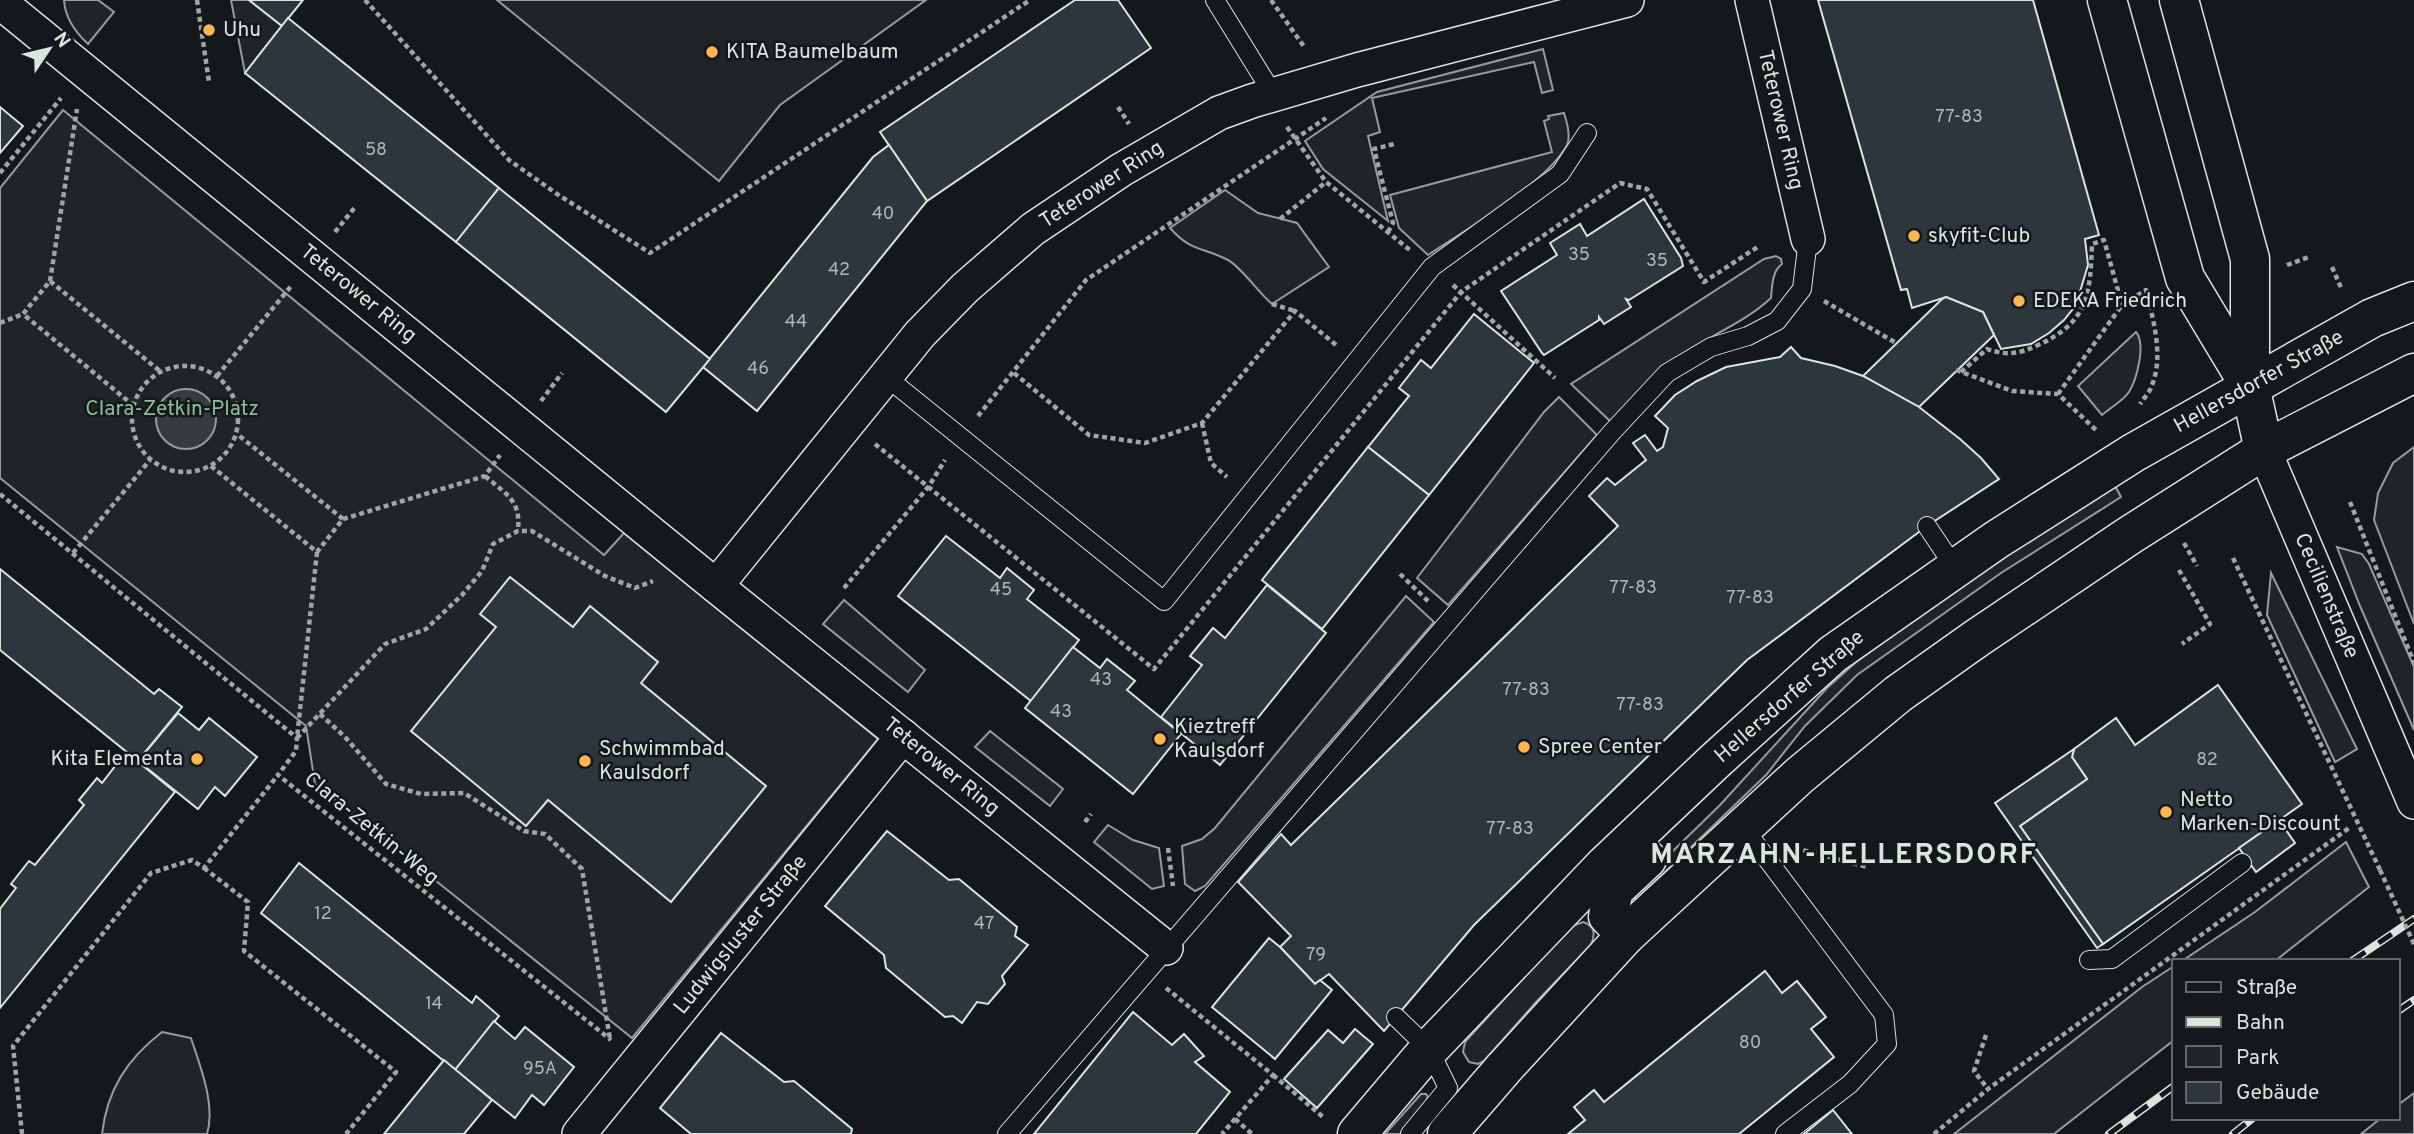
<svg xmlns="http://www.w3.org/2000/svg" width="2414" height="1134" font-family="Overpass,sans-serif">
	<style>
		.green { fill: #202428; stroke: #939e99; stroke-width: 2 }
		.water { fill: #363b3e; stroke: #939e99; stroke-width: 2 }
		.building { fill: #2c363c; stroke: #d8e6dc; stroke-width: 2 }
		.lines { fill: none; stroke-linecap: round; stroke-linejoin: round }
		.service-casing { stroke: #d8e6dc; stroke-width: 20 }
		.minor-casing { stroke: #d8e6dc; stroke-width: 36 }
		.tertiary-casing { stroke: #d8e6dc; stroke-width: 41 }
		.secondary-casing { stroke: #d8e6dc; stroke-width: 41 }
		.path { stroke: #9da8a2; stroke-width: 4.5; stroke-dasharray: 5 3.5; stroke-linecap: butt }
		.service { stroke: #14181c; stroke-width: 18 }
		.minor { stroke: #14181c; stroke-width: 33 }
		.tertiary { stroke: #14181c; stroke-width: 38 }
		.secondary { stroke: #14181c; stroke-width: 38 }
		.rail-casing { stroke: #d8e6dc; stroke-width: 8 }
		.rail { stroke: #14181c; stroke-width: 5; stroke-dasharray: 16; stroke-linecap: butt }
		.path-bridge { stroke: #9da8a2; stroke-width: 4.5; stroke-dasharray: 5 3.5; stroke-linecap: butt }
		.poi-dot { fill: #ffb74d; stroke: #14181c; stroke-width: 2.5 }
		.labels { text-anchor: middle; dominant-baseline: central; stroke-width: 5; stroke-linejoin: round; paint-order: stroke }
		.number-label { font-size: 18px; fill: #adbab4 }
		.poi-label { font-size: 21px; fill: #d8e6dc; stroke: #14181c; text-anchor: start }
		.street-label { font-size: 21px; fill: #d8e6dc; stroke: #14181c }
		.park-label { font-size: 21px; fill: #8ac095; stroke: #14181c }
		.district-label { font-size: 28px; font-weight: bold; letter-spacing: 2px; fill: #d8e6dc; stroke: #14181c }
	</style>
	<rect width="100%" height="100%" fill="#14181c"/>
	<!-- green -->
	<g class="green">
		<path d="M64,0h34l16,12 -26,32c-13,-12 -23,-26 -24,-44z"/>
		<path d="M231,0h18l33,26 -37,47z"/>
		<path d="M497,0h429l-146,105 -61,76z"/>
		<path d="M1543,49l10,41 -11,3 -8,-31 -162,36 8,34 -12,4 20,85 -65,-52 -18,-28 72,-49z"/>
		<path d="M63,110l541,445 20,-22 254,206 -246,299 -317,-254 -9,-58 -306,-248v-290z"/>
		<path d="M1564,113c3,9 7,23 3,32 -20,38 -102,85 -139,110l-29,-27 -9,-33 162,-43 -8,-31 5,-2 -1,-3z"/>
		<path d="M1225,190l33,23 39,10 32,44 -57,37c-13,-11 -32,-38 -44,-44 -25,-13 -37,-8 -58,-32z"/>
		<path d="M1776,256l5,3 1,5c-10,7 -10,23 -11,34 -29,27 -66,39 -97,62 -23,18 -43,41 -64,61l-39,-37 193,-125z"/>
		<path d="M2136,332c10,12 1,47 -7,60 -6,9 -19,16 -27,23l-24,-29z"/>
		<path d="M1559,397l38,38 -149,170 -31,-27 127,-166z"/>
		<path d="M2414,447v177l-40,-104 4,-27 15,-30z"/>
		<path d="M2114,484l7,13 -120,76 -144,102 -52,51 -39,49 -129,124 -5,-2v-6l88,-86 107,-117 28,-25 90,-66z"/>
		<path d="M2337,547l25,7 7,10 45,103v63l-54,-124z"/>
		<path d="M2271,573l86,176 -22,13 -68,-147z"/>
		<path d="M1406,596l28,26 -229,264 -10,5 -10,-7 -3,-38 20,-7 13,-11z"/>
		<path d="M844,600l81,70 -17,22 -85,-68z"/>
		<path d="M990,731l73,58 -13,17 -75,-59z"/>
		<path d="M1108,825l25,15 26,8 5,38 -12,3 -58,-47z"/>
		<path d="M2346,842l23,45 -94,74h-93l73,-49z"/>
		<path d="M1583,922c13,4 12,13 8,23l-54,56 -53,60 -6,3 -9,-2 -6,-10 2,-10 105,-115z"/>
		<path d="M2174,966v74l-120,94h-100l188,-147z"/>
		<path d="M162,1032l29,6c9,28 25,67 16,96h-105c5,-44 25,-75 60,-102z"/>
		<path d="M2414,1093v41h-53l20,-16h17v-13z"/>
		<path d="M1421,1094h5l2,3 -5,11 -23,26h-15z"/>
	</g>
	<!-- water -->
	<circle class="water" cx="186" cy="419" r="30"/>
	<!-- building -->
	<g class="building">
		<path d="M249,0h54l-21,26z"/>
		<path d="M1075,0h43l33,48 -224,153 -47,-69z"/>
		<path d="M1818,0h215l66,235 -14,4 3,26 -12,40 -12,15 -15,13 -18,11 -30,5 -18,-37 -37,-15 -34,11 -5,-19 -6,1z"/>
		<path d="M288,18l211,170 -43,54 -211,-169z"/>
		<path d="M0,107l23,19 -23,27z"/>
		<path d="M889,145l38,56 -170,210 -54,-44 170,-210z"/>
		<path d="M499,188l211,171 -44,53 -210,-170z"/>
		<path d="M1644,199l37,59 2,8 -54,34 -3,-1 5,8 -27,17 -5,-7v3l-55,35 -2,-2 -41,-62 56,-36 -7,-12 30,-19 7,12z"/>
		<path d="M1946,297l37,15 11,23 -75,72 -56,-31 79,-77z"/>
		<path d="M1474,314l60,49 -105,132 -61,-48 41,-51 -10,-8 22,-28 10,8z"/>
		<path d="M1791,347l10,11 34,8 28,10 56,31 41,32 21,19 18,21 -72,47 -180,134 -273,265 -90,106 -55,-57 -14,10 -35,-37 11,-11 -53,-54 43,-48 10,11 327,-319 -29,-30 18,-18 8,7 31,-25 -13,-17 12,-8 12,16 6,-4 5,-19 -13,-12 20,-21 22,-14 29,-14 54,-10z"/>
		<path d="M1368,447l61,48 -107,134 -60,-49z"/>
		<path d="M946,536l54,42 7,-10 27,22 -7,9 52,41 -48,61 -133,-105z"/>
		<path d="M0,569l154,125 5,-5 23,18 -44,54 -138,-111z"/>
		<path d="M510,577l63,50 17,-21 68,56 -17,21 125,103 -95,116 -123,-102 -22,26 -115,-95 85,-104 -16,-13z"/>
		<path d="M1267,585l59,48 -106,132 -59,-48 41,-52 -12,-9 23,-28 12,10z"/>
		<path d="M1073,647l27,21 7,-9 28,22 -8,9 54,44 -48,60 -108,-86z"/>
		<path d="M2218,685l84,119 -199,140 -83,-118 67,-47 -15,-22 2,-8 42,-31 19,27z"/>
		<path d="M178,713l21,17 10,-12 48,39 -32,39 -10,-9 -17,22 -60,-48z"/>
		<path d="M2074,749l-2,8 15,22 -67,47 83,118 -6,4 -102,-145z"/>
		<path d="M126,752l49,40 -175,216v-99l16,-21 -5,-4 18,-23 6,4 49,-60 -5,-5 18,-22 5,5z"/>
		<path d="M2279,820l16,23 -39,29 -17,-24z"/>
		<path d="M887,831l62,49 10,-1 58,48 -2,9 13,9 -26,31 3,8 -17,20 -11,-2 -15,21 -9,-7 -8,1 -59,-49 -2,-13 -59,-49z"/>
		<path d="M299,863l173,140 4,-7 23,20 -44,54 -194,-157z"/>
		<path d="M1269,938l11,9 35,37 5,-4 12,10 -57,69 -63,-52z"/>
		<path d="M1765,971l17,22 15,-12 29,36 -15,12 23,28 -95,77h-171l17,-14 -11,-13 20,-17 10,12z"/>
		<path d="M1133,1012l39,33 12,-11 20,22 -9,6 35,30 -34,42h-162z"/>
		<path d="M494,1021l21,18 10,-12 49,40 -30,38 -12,-10 -17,23 -60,-48z"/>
		<path d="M1355,1029l18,15 -56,64 -33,-29 44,-49 15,13z"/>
		<path d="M721,1033l63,49 10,-1 58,48 -1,5h-160l-31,-26z"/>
		<path d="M444,1060l48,40 -28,34h-80z"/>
		<path d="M1833,1110l19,24h-48z"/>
	</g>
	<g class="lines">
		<defs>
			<g id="service">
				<path d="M1215,0l58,94"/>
				<path d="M885,376l279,225 268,-334 128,-93 27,-41"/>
				<path d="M1927,526l28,42"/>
				<path d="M1743,827l141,188 3,29 -37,40 -65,50"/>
				<path d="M2089,960l23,-1 130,-96"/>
				<path d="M1396,1017l33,32 19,39 -38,46"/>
				<path d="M1007,1134l605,-702 55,-59 44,-26 37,-11 29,-15 25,-32 6,-50"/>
			</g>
			<g id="minor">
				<path d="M1752,0l56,239"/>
				<path d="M0,2l716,584 450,362"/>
				<path d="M2264,450l150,352"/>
				<path d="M716,586l204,-252 45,-46 68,-59 88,-59 98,-57 33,-12 105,-31 270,-70"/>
				<path d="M579,1134l324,-398"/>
			</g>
			<g id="tertiary">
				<path d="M2107,0l78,278 65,108"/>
				<path d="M2179,0l71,259v127l14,64"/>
			</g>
			<g id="secondary">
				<path d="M1626,935l-18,-19 6,-26 33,-31"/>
				<path d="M1357,1134l72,-85 176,-184 110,-104 118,-107 163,-114 137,-87 239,-135 42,-17"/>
				<path d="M1447,1134l57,-66 122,-133 174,-160 98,-81 79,-56 153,-103 134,-85 150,-77"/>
			</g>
		</defs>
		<!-- service casing -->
		<use href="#service" class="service-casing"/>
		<!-- minor casing -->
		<use href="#minor" class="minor-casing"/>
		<!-- tertiary casing -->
		<use href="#tertiary" class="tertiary-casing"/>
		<!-- secondary casing -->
		<use href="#secondary" class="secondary-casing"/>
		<!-- path -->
		<g class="path">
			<path d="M197,0l12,82"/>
			<path d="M365,0l144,160 48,34 93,59 380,-253"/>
			<path d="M1271,0l34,48"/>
			<path d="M1118,107l11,17"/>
			<path d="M1287,127l39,55 85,69"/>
			<path d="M0,173l61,-75"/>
			<path d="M1280,219l46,-37"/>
			<path d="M335,232l21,-26"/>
			<path d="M1388,232l5,-9 -19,-74 20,-5"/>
			<path d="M2287,265l22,-8"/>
			<path d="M2332,267l10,23"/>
			<path d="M50,281l27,-172"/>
			<path d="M1453,285l102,93"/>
			<path d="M1824,301l72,42"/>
			<path d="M1272,304l23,7"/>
			<path d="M0,323l23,-9"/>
			<circle cx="185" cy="419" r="53"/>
			<path d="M1956,370l56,21 46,3 39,37"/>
			<path d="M1961,372l26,-23c20,7 32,5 51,-4 51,-23 52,-51 54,-101l12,-4 18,65"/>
			<path d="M1014,373l75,62 56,8 57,-20 93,-112 41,34"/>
			<path d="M217,376l75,-91"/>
			<path d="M2058,394l64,-89 24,-15c7,29 18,66 6,95 -2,7 -8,13 -12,19"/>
			<path d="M541,401l21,-28"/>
			<path d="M134,406l-111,-92 27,-33 111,91"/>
			<path d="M978,416l108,-136 240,-162"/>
			<path d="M1202,423l9,40 16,14"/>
			<path d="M875,444l279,225 307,-377 159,-109 27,6 57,93 55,-36"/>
			<path d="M211,466l106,86 26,-33 -106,-85"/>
			<path d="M485,476c22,19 36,24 33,55"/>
			<path d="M0,494l297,244 -1,13 -18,24 333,265"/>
			<path d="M2350,502l64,161"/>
			<path d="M343,519l142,-43 15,-21"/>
			<path d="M2184,543l13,23"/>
			<path d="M317,552l-20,186 88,-94 41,-15 36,-34 20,-24 11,-27 25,-13h14l73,45 30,12 18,-7"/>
			<path d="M73,553l77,-93"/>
			<path d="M2233,558l147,312"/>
			<path d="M2179,570l31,54 -28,20"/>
			<path d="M1400,574l30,29"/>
			<path d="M844,588l85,-102 16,-26"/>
			<path d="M320,714l25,23 41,47 35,10 43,-1 60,38 21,3 37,35 28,170"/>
			<path d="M1085,822l6,-8"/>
			<path d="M1168,848l5,38"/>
			<path d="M1795,848l72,19"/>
			<path d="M204,868l44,34 -4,49 152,121 -50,62"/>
			<path d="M1166,988l107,87 -51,59"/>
			<path d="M1986,1035l-12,36 14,18"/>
			<path d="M1273,1075l50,42"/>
			<path d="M1235,1119l17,15"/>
			<path d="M22,1134l-9,-88 138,-173 41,-13 12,8 74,-93"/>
			<path d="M1934,1134l54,-45 361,-261"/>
		</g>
		<!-- service -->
		<use href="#service" class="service"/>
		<!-- minor -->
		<use href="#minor" class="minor"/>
		<!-- tertiary -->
		<use href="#tertiary" class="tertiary"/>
		<!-- secondary -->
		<use href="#secondary" class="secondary"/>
		<defs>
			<g id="rail">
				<path d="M2352,961l62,-42"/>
				<path d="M2398,1011l16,-11"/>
				<path d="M2109,1134l65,-48"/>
				<path d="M2233,1134l20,-16"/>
			</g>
		</defs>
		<!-- rail casing -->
		<use href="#rail" class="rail-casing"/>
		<!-- rail -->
		<use href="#rail" class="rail"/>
		<!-- path-bridge -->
		<path class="path-bridge" d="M2380,870l34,74"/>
	</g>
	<!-- markers -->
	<g class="poi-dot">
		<circle cx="209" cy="30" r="7"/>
		<circle cx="712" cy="52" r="7"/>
		<circle cx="1914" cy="236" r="7"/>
		<circle cx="2019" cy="301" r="7"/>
		<circle cx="1160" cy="739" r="7"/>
		<circle cx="1524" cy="747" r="7"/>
		<circle cx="197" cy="759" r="7"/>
		<circle cx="585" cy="761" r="7"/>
		<circle cx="2166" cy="812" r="7"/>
	</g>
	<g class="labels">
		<!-- number labels -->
		<g class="number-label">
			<text x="1959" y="117">77-83</text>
			<text x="376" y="150">58</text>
			<text x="883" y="214">40</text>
			<text x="1579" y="255">35</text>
			<text x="1657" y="261">35</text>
			<text x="839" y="270">42</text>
			<text x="796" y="322">44</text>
			<text x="758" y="369">46</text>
			<text x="1633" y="588">77-83</text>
			<text x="1001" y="590">45</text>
			<text x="1750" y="598">77-83</text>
			<text x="1101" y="680">43</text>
			<text x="1526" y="690">77-83</text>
			<text x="1640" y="705">77-83</text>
			<text x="1061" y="712">43</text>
			<text x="2207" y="760">82</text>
			<text x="1510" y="829">77-83</text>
			<text x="323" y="914">12</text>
			<text x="984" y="924">47</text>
			<text x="1316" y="955">79</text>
			<text x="434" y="1004">14</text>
			<text x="1750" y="1043">80</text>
			<text x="540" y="1069">95A</text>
		</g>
		<!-- poi labels -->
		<g class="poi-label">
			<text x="223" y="30">Uhu</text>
			<text x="726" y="52">KITA Baumelbaum</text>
			<text x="1928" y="236">skyfit-Club</text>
			<text x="2033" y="301">EDEKA Friedrich</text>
			<text x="1174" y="727">Kieztreff<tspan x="1174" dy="24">Kaulsdorf</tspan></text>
			<text x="1538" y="747">Spree Center</text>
			<text x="599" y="749">Schwimmbad<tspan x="599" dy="24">Kaulsdorf</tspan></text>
			<text x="183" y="759" text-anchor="end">Kita Elementa</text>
			<text x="2180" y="800">Netto<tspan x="2180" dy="24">Marken-Discount</tspan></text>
		</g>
		<!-- street labels -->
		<g class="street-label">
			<text transform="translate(1780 120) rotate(77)">Teterower Ring</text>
			<text transform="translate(1102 185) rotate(-33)">Teterower Ring</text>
			<text transform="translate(358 294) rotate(39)">Teterower Ring</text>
			<text transform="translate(2259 382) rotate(-29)">Hellersdorfer Straße</text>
			<text transform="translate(2326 596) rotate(67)">Cecilienstraße</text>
			<text transform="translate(1790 697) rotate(-41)">Hellersdorfer Straße</text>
			<text transform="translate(941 767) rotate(39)">Teterower Ring</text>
			<text transform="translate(371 829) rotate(39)">Clara-Zetkin-Weg</text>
			<text transform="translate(741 935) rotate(-51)">Ludwigsluster Straße</text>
		</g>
		<!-- park labels -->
		<g class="park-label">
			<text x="172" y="409">Clara-Zetkin-Platz</text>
		</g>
		<!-- district labels -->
		<g class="district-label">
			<text x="1844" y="856">MARZAHN-HELLERSDORF</text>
		</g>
	</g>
	<!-- legend -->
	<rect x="2172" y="959" width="228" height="161" fill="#14181c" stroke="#626a69" stroke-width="2"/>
	<rect x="2186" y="982" width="35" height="10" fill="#14181c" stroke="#626a69" stroke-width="2"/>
	<text x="2236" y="994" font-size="21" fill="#d8e6dc">Straße</text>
	<rect x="2186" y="1017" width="35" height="10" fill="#d8e6dc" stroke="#626a69" stroke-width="2"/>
	<text x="2236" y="1029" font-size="21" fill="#d8e6dc">Bahn</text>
	<rect x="2186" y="1046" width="35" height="21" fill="#202428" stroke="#626a69" stroke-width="2"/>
	<text x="2236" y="1064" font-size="21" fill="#d8e6dc">Park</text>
	<rect x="2186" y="1082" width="35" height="21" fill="#2c363c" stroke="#626a69" stroke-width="2"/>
	<text x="2236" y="1099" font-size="21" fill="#d8e6dc">Gebäude</text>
	<!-- north arrow -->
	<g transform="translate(49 49) rotate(55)" stroke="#14181c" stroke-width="5" paint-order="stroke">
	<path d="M0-5L12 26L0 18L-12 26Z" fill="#d8e6dc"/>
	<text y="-10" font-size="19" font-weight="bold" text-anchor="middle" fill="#d8e6dc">N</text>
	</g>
</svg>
